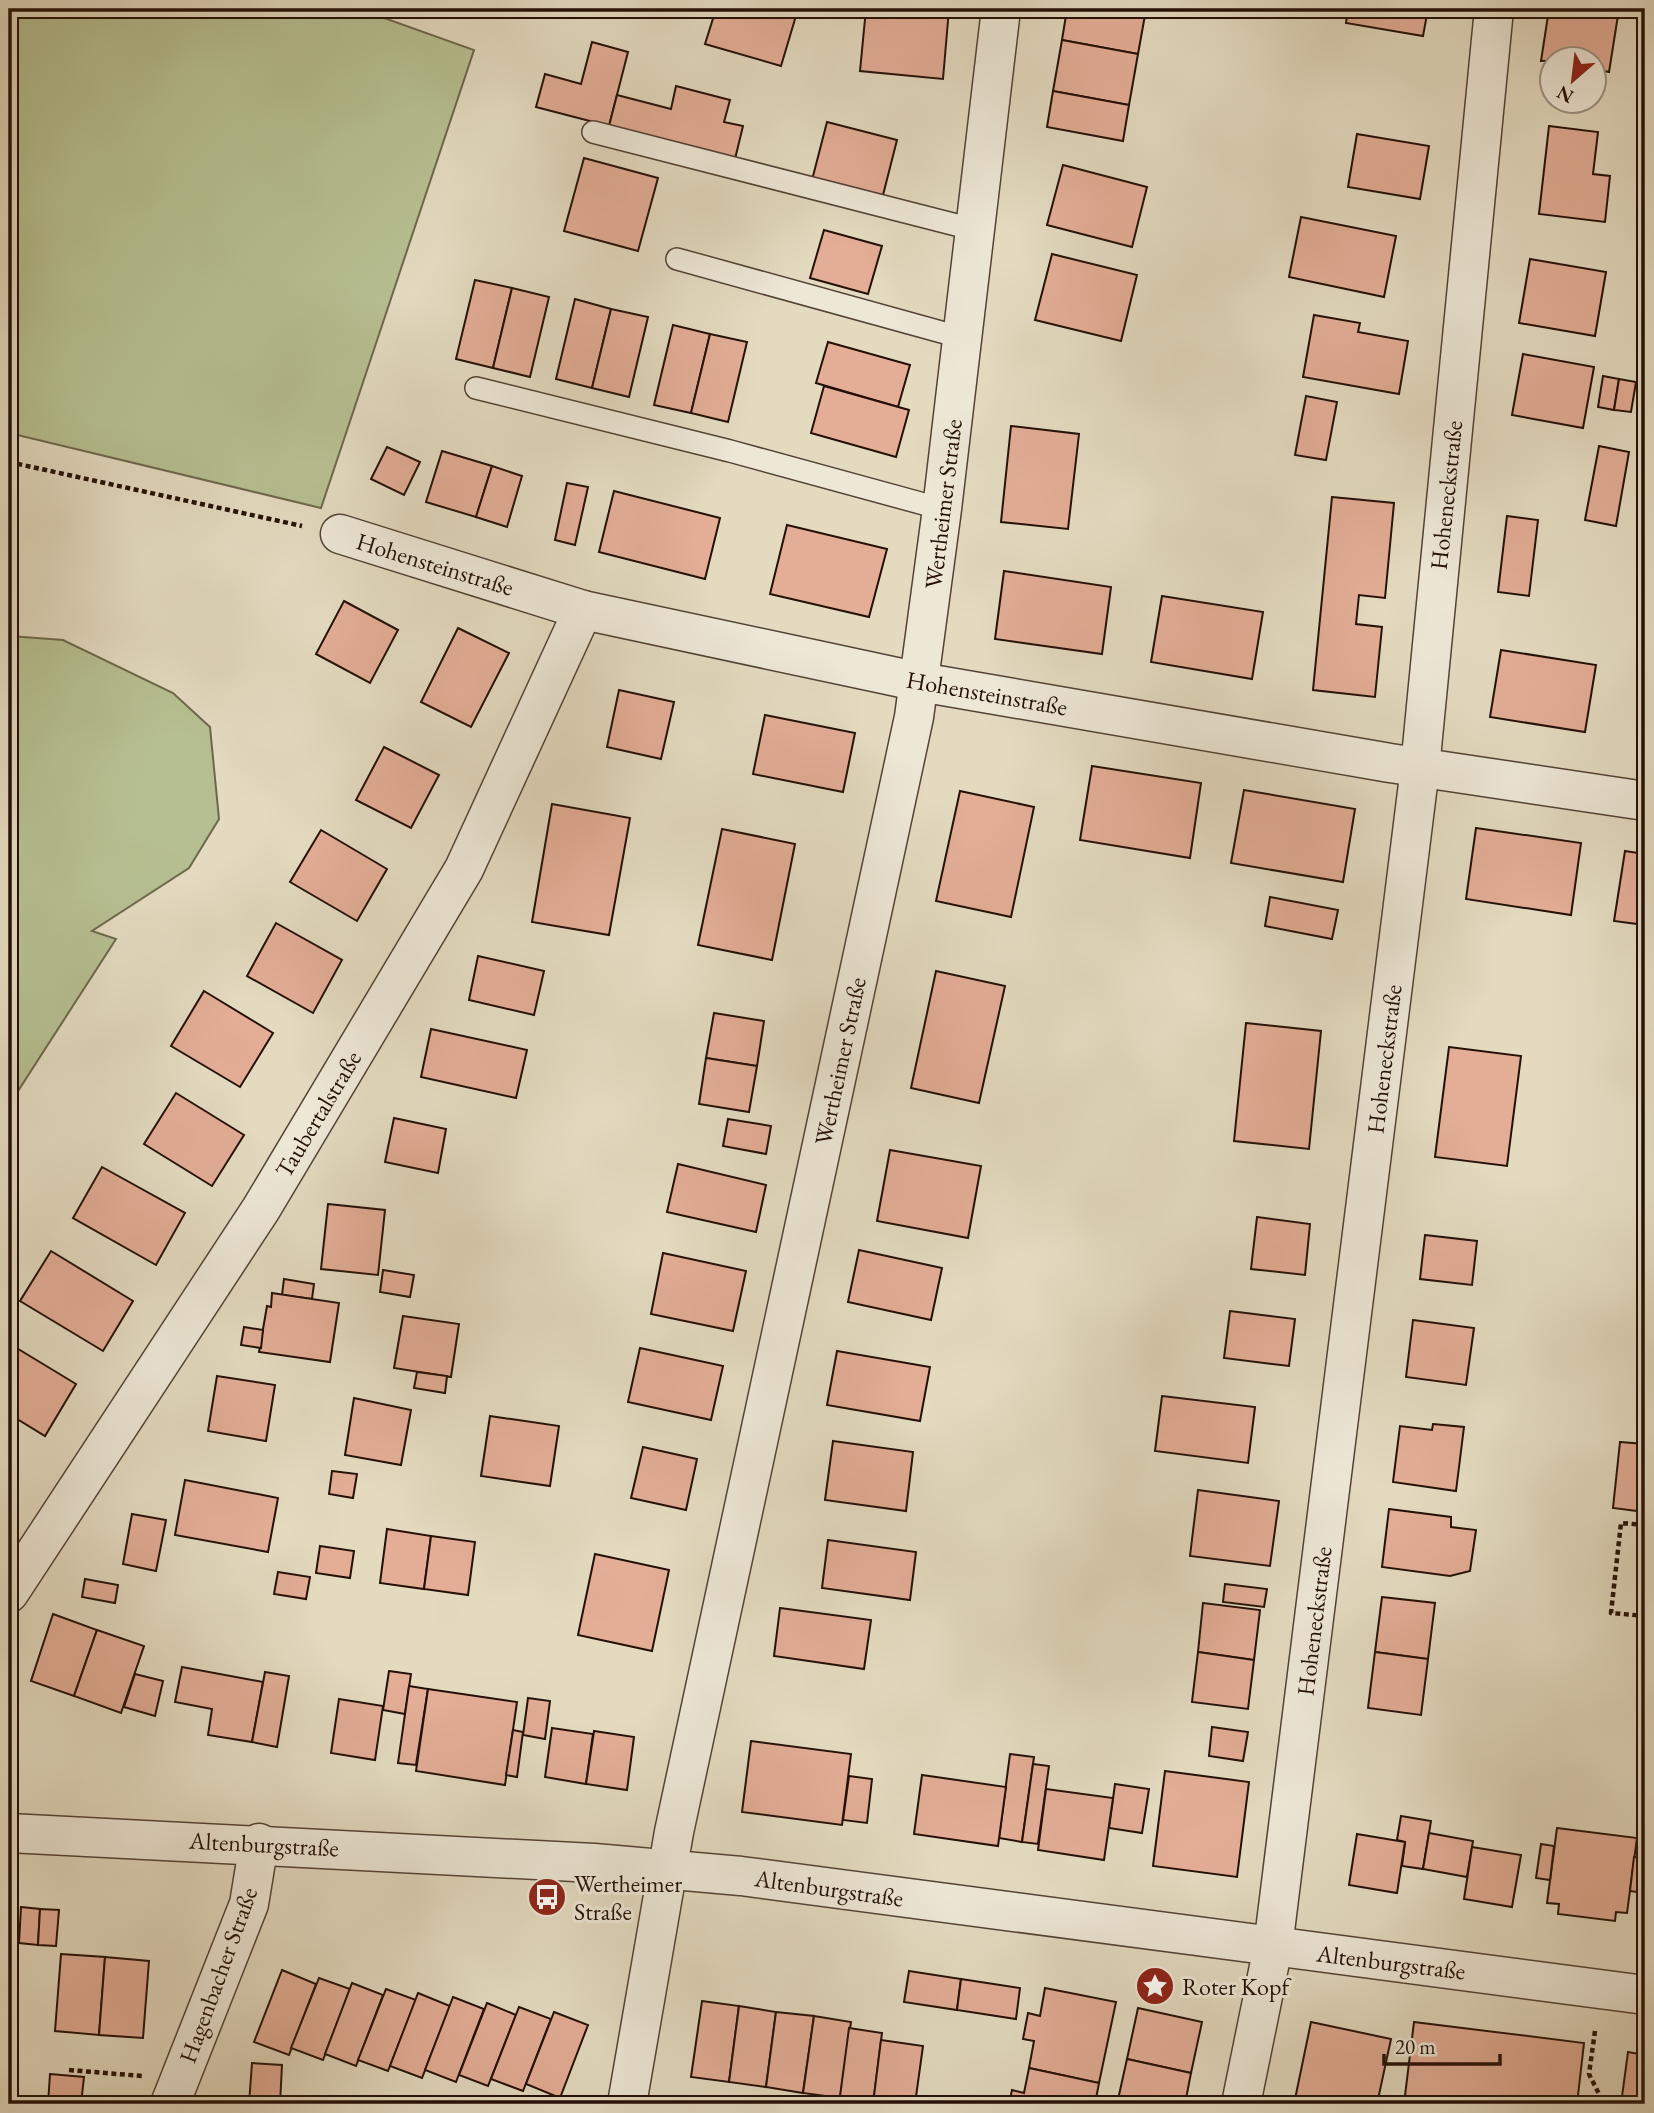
<svg xmlns="http://www.w3.org/2000/svg" width="1654" height="2113" font-family="'EB Garamond',serif">
	<style>
		.green { fill: #b6bf91; stroke: #6d684c; stroke-width: 2 }
		.building { fill: #e3ad96; stroke: #241007; stroke-width: 2 }
		.lines { fill: none; stroke-linecap: round; stroke-linejoin: round }
		.lane-casing { stroke: #544235; stroke-width: 24 }
		.street-casing { stroke: #544235; stroke-width: 41 }
		.path { stroke: #241007; stroke-width: 4.5; stroke-dasharray: 5 3.5; stroke-linecap: butt }
		.lane { stroke: #ede7d6; stroke-width: 21 }
		.street { stroke: #ede7d6; stroke-width: 38 }
		.labels { text-anchor: middle; dominant-baseline: central; stroke-width: 6; stroke-linejoin: round; paint-order: stroke }
		.street-label { font-size: 24px; fill: #241007; stroke: #ede7d6 }
		.poi-label { font-size: 24px; fill: #241007; stroke: #ede7d6; text-anchor: start }
	</style>
	<rect width="100%" height="100%" fill="#e3dac0"/>
	<filter id="stains"><feTurbulence type="fractalNoise" baseFrequency=".00286" numOctaves="4"/><feColorMatrix values="0 0 0 0 .2 0 0 0 0 .09 0 0 0 0 .02 0 0 0 .5 -.17"/></filter>
	<radialGradient id="worn" r=".72"><stop offset=".6" stop-color="#630" stop-opacity="0"/><stop offset="1" stop-color="#630" stop-opacity=".3"/></radialGradient>
	<!-- green -->
	<g class="green">
		<path d="M9,9h350l115,41 -153,458 -312,-75z"/>
		<path d="M10,636l53,4 110,53 37,34 9,92 -30,49 -97,63 24,8 -107,166z"/>
	</g>
	<!-- building -->
	<g class="building">
		<path d="M716,9h82l-17,57 -76,-22z"/>
		<path d="M866,9h83l-6,70 -83,-8z"/>
		<path d="M1067,9h42l36,6 -7,39 -76,-14z"/>
		<path d="M1348,9h80l-5,27 -77,-13z"/>
		<path d="M1549,9h70l-10,63 -15,-3v-9l-53,1z"/>
		<path d="M1062,40l76,14 -9,51 -76,-14z"/>
		<path d="M592,42l36,10 -19,74 -73,-19 9,-33 36,10z"/>
		<path d="M676,86l54,14 -6,22 19,4 -8,33 -126,-33 8,-31 54,14z"/>
		<path d="M1053,91l76,14 -6,36 -76,-14z"/>
		<path d="M827,122l70,18 -15,59 -70,-19z"/>
		<path d="M1549,126l49,6 -5,42 17,2 -5,46 -66,-8z"/>
		<path d="M1357,134l72,12 -9,53 -72,-12z"/>
		<path d="M584,158l74,20 -20,73 -74,-20z"/>
		<path d="M1063,165l84,22 -15,60 -85,-22z"/>
		<path d="M1301,217l95,19 -12,61 -95,-20z"/>
		<path d="M824,230l58,16 -14,48 -58,-16z"/>
		<path d="M1052,254l85,21 -16,66 -86,-21z"/>
		<path d="M1530,259l76,13 -11,64 -76,-13z"/>
		<path d="M475,280l37,8 -19,80 -37,-9z"/>
		<path d="M512,288l37,9 -19,80 -37,-9z"/>
		<path d="M575,299l36,10 -19,79 -36,-9z"/>
		<path d="M611,309l37,8 -19,80 -37,-9z"/>
		<path d="M1314,315l46,8 -2,9 50,9 -9,53 -96,-17z"/>
		<path d="M673,325l37,9 -19,79 -37,-8z"/>
		<path d="M710,334l37,8 -19,80 -37,-9z"/>
		<path d="M828,342l82,23 -12,42 -82,-24z"/>
		<path d="M1523,354l71,13 -11,61 -71,-13z"/>
		<path d="M1603,376l16,3 -5,31 -16,-3z"/>
		<path d="M1619,379l17,3 -5,30 -17,-2z"/>
		<path d="M824,386l85,24 -13,47 -85,-24z"/>
		<path d="M1306,396l31,6 -11,58 -31,-5z"/>
		<path d="M1645,405v31l-5,-1z"/>
		<path d="M1011,426l68,8 -11,95 -67,-7z"/>
		<path d="M1599,446l30,6 -13,74 -31,-6z"/>
		<path d="M387,447l33,15 -16,33 -33,-16z"/>
		<path d="M442,451l50,15 -16,51 -50,-15z"/>
		<path d="M492,466l30,10 -15,51 -31,-10z"/>
		<path d="M567,483l21,4 -13,58 -20,-5z"/>
		<path d="M614,491l106,27 -15,61 -106,-27z"/>
		<path d="M1332,497l62,6 -9,95 -26,-3 -3,29 26,3 -7,70 -62,-7z"/>
		<path d="M1507,516l31,4 -9,76 -31,-4z"/>
		<path d="M787,525l100,24 -18,68 -99,-23z"/>
		<path d="M1004,571l107,16 -9,67 -107,-15z"/>
		<path d="M1162,596l101,16 -11,67 -101,-17z"/>
		<path d="M344,601l54,29 -28,53 -54,-29z"/>
		<path d="M458,628l51,25 -38,74 -50,-25z"/>
		<path d="M1501,650l95,15 -11,67 -95,-15z"/>
		<path d="M619,690l55,12 -13,57 -54,-12z"/>
		<path d="M765,715l90,18 -12,59 -90,-18z"/>
		<path d="M384,747l55,28 -28,53 -55,-28z"/>
		<path d="M1092,766l109,17 -11,75 -110,-18z"/>
		<path d="M1244,790l111,19 -12,73 -112,-19z"/>
		<path d="M960,791l74,16 -23,110 -75,-16z"/>
		<path d="M552,804l78,14 -21,117 -77,-13z"/>
		<path d="M1476,828l105,15 -10,72 -105,-16z"/>
		<path d="M722,829l73,15 -23,116 -74,-15z"/>
		<path d="M321,830l66,39 -30,52 -67,-39z"/>
		<path d="M1625,851l20,3v71l-31,-4z"/>
		<path d="M1270,897l68,13 -6,29 -67,-13z"/>
		<path d="M276,923l66,37 -29,53 -66,-37z"/>
		<path d="M478,956l66,15 -10,44 -65,-15z"/>
		<path d="M936,971l69,15 -26,117 -68,-15z"/>
		<path d="M204,991l69,42 -33,54 -69,-41z"/>
		<path d="M714,1013l50,8 -7,45 -51,-8z"/>
		<path d="M1246,1023l75,8 -12,118 -75,-8z"/>
		<path d="M431,1029l96,21 -11,48 -95,-21z"/>
		<path d="M1449,1047l72,9 -14,110 -72,-9z"/>
		<path d="M706,1058l51,8 -8,46 -50,-8z"/>
		<path d="M176,1093l68,42 -32,51 -68,-42z"/>
		<path d="M394,1118l52,11 -8,44 -53,-11z"/>
		<path d="M728,1119l43,7 -5,28 -43,-8z"/>
		<path d="M890,1150l91,16 -13,72 -91,-17z"/>
		<path d="M678,1164l88,21 -10,47 -89,-20z"/>
		<path d="M102,1167l83,46 -29,52 -83,-47z"/>
		<path d="M328,1204l57,6 -7,65 -57,-6z"/>
		<path d="M1257,1217l53,7 -5,51 -54,-6z"/>
		<path d="M1425,1235l52,6 -5,44 -52,-6z"/>
		<path d="M859,1250l83,18 -11,52 -83,-18z"/>
		<path d="M51,1251l82,50 -30,50 -83,-50z"/>
		<path d="M663,1253l83,18 -13,60 -82,-17z"/>
		<path d="M383,1270l31,5 -4,22 -30,-5z"/>
		<path d="M284,1279l30,5 -2,15 -30,-4z"/>
		<path d="M272,1293l67,10 -9,59 -71,-10 8,-46 4,1z"/>
		<path d="M1230,1311l65,8 -6,47 -65,-8z"/>
		<path d="M403,1316l56,8 -8,53 -57,-9z"/>
		<path d="M1413,1320l61,8 -8,57 -60,-8z"/>
		<path d="M244,1327l19,3 -2,18 -20,-3z"/>
		<path d="M10,1344l66,40 -31,52 -36,-22z"/>
		<path d="M640,1348l83,18 -12,54 -83,-18z"/>
		<path d="M837,1351l93,16 -10,54 -93,-16z"/>
		<path d="M1645,1354v63l-8,-1z"/>
		<path d="M417,1372l30,4 -2,17 -31,-5z"/>
		<path d="M217,1376l58,9 -9,56 -58,-10z"/>
		<path d="M1162,1396l93,11 -7,56 -93,-12z"/>
		<path d="M354,1398l57,12 -10,55 -56,-10z"/>
		<path d="M490,1416l69,10 -9,60 -69,-10z"/>
		<path d="M1433,1424l31,3 -8,64 -63,-9 7,-56 32,4z"/>
		<path d="M833,1441l80,11 -7,59 -81,-11z"/>
		<path d="M1620,1442l25,2v68l-32,-4z"/>
		<path d="M643,1447l54,12 -11,51 -55,-12z"/>
		<path d="M332,1471l25,3 -4,24 -24,-4z"/>
		<path d="M185,1480l93,18 -10,54 -93,-17z"/>
		<path d="M1198,1490l81,11 -9,65 -80,-10z"/>
		<path d="M1389,1509l62,8v10l25,3 -6,41 -20,5 -68,-9z"/>
		<path d="M132,1514l34,6 -10,51 -33,-7z"/>
		<path d="M387,1529l44,7 -7,53 -44,-6z"/>
		<path d="M431,1536l44,6 -7,53 -44,-6z"/>
		<path d="M828,1540l88,12 -6,48 -88,-12z"/>
		<path d="M320,1546l34,5 -4,27 -34,-5z"/>
		<path d="M595,1554l74,16 -17,81 -74,-16z"/>
		<path d="M278,1572l32,5 -4,22 -32,-5z"/>
		<path d="M85,1579l33,6 -3,18 -33,-6z"/>
		<path d="M1225,1584l42,5 -3,18 -41,-5z"/>
		<path d="M1382,1597l53,6 -7,56 -53,-7z"/>
		<path d="M1203,1603l57,7 -6,50 -56,-8z"/>
		<path d="M780,1608l91,12 -7,49 -90,-13z"/>
		<path d="M53,1614l44,16 -23,66 -43,-15z"/>
		<path d="M97,1630l47,16 -23,67 -47,-17z"/>
		<path d="M1198,1652l56,8 -6,49 -56,-7z"/>
		<path d="M1375,1652l53,7 -7,56 -53,-7z"/>
		<path d="M182,1667l81,15 -11,60 -44,-7 4,-26 -37,-7z"/>
		<path d="M389,1671l22,3 -6,40 -22,-4z"/>
		<path d="M265,1672l24,4 -12,71 -25,-5z"/>
		<path d="M135,1674l28,7 -8,35 -31,-9z"/>
		<path d="M409,1686l19,3 -12,76 -18,-2z"/>
		<path d="M428,1689l89,13 -12,83 -89,-14z"/>
		<path d="M528,1698l22,3 -5,38 -22,-4z"/>
		<path d="M339,1699l44,7 -8,54 -44,-7z"/>
		<path d="M1212,1727l36,5 -5,29 -34,-5z"/>
		<path d="M552,1728l41,6 -7,50 -41,-7z"/>
		<path d="M513,1730l10,2 -6,45 -11,-2z"/>
		<path d="M594,1731l40,6 -7,53 -41,-6z"/>
		<path d="M751,1741l100,13 -9,71 -100,-13z"/>
		<path d="M1010,1754l24,3 -12,85 -23,-4z"/>
		<path d="M1033,1764l16,2 -11,78 -16,-2z"/>
		<path d="M1165,1771l84,11 -12,95 -84,-11z"/>
		<path d="M922,1775l84,12 -8,59 -84,-12z"/>
		<path d="M849,1776l23,3 -5,44 -24,-3z"/>
		<path d="M1115,1784l34,5 -7,44 -33,-5z"/>
		<path d="M1046,1789l67,9 -9,62 -66,-10z"/>
		<path d="M1401,1816l30,5 -8,48 -21,-3 3,-24 -8,-2z"/>
		<path d="M1557,1828l80,10 -10,75 -11,-1 -1,9 -57,-7 1,-10 -12,-1z"/>
		<path d="M1429,1833l44,8 -6,36 -44,-8z"/>
		<path d="M1357,1834l48,8 -8,51 -48,-8z"/>
		<path d="M1541,1844l13,2 -4,34 -14,-2z"/>
		<path d="M1472,1847l49,8 -9,52 -48,-8z"/>
		<path d="M1634,1857l11,2 -1,34 -14,-2z"/>
		<path d="M21,1907l19,2 -2,36 -19,-2z"/>
		<path d="M40,1909l19,1 -3,36 -18,-1z"/>
		<path d="M61,1954l44,3 -6,78 -44,-4z"/>
		<path d="M105,1957l44,4 -6,77 -44,-3z"/>
		<path d="M282,1970l34,14 -27,71 -35,-13z"/>
		<path d="M909,1971l52,8 -4,31 -53,-8z"/>
		<path d="M9,1975l4,1 -4,33z"/>
		<path d="M319,1978l31,11 -27,71 -32,-12z"/>
		<path d="M961,1979l59,9 -4,31 -59,-9z"/>
		<path d="M352,1983l31,12 -27,71 -31,-12z"/>
		<path d="M1045,1988l71,14 -17,81 -70,-15 5,-27 -11,-2 5,-26 12,3z"/>
		<path d="M386,1989l30,11 -28,71 -30,-11z"/>
		<path d="M418,1993l32,13 -28,72 -32,-12z"/>
		<path d="M453,1997l31,12 -28,73 -31,-12z"/>
		<path d="M702,2001l37,5 -10,76 -38,-5z"/>
		<path d="M487,2003l29,12 -28,71 -29,-11z"/>
		<path d="M739,2006l37,6 -10,75 -37,-5z"/>
		<path d="M519,2007l32,12 -28,72 -32,-12z"/>
		<path d="M1138,2008l64,14 -11,51 -64,-14z"/>
		<path d="M554,2012l34,13 -28,73 -34,-14z"/>
		<path d="M776,2012l38,4 -11,77 -37,-6z"/>
		<path d="M814,2016l37,6 -11,76 -37,-5z"/>
		<path d="M1311,2022l80,17 -14,65h-83z"/>
		<path d="M1414,2022l170,21 -7,61h-173z"/>
		<path d="M849,2028l33,5 -9,71h-34z"/>
		<path d="M881,2040l42,6 -8,58h-42z"/>
		<path d="M1628,2052l17,3v49h-24z"/>
		<path d="M1127,2059l64,14 -6,31h-68z"/>
		<path d="M252,2063l30,2 -2,39h-31z"/>
		<path d="M1029,2068l70,15 -4,21h-86l3,-14 12,3z"/>
		<path d="M50,2074l34,3 -3,27h-33z"/>
	</g>
	<g class="lines">
		<defs>
			<g id="lane">
				<path d="M593,132l383,98"/>
				<path d="M677,259l286,79"/>
				<path d="M476,388l254,63 212,58"/>
			</g>
			<g id="street">
				<path d="M340,534l243,76 337,72 470,81 255,38"/>
				<path d="M9,1593l252,-384 203,-340 119,-259"/>
				<path d="M9,1833l585,30 147,13 904,119"/>
				<path d="M170,2104l79,-200 10,-61"/>
				<path d="M627,2104l47,-272 240,-1115 28,-208 59,-500"/>
				<path d="M1241,2104l32,-157 147,-1179 74,-759"/>
			</g>
		</defs>
		<!-- lane casing -->
		<use href="#lane" class="lane-casing"/>
		<!-- street casing -->
		<use href="#street" class="street-casing"/>
		<!-- path -->
		<g class="path">
			<path d="M9,462l293,64"/>
			<path d="M1645,1525l-24,-2 -10,90 34,3"/>
			<path d="M1595,2031l-6,43 10,20v10"/>
			<path d="M69,2070l73,6"/>
		</g>
		<!-- lane -->
		<use href="#lane" class="lane"/>
		<!-- street -->
		<use href="#street" class="street"/>
	</g>
	<!-- icons -->
	<defs>
		<symbol id="bus-disc" viewBox="-11 -11 22 22"><circle r="9.5" fill="#8f2418" stroke="#ede7d6"/><path d="M-5-6H5V4H4V6H2V4H-2V6H-4V4H-5ZM-3.5-4V0h7V-4ZM-3.5 1.2v1.5H-2V1.2ZM2 1.2v1.5H3.5V1.2Z" fill="#fff"/></symbol>
		<symbol id="sight-disc" viewBox="-11 -11 22 22"><circle r="9.5" fill="#8f2418" stroke="#ede7d6"/><path d="M0-6L1.8-2.2L6-1.7L2.9 1.2L3.7 5.4L0 3.3L-3.7 5.4L-2.9 1.2L-6-1.7L-1.8-2.2Z" fill="#fff"/></symbol>
	</defs>
	<g fill-rule="evenodd">
		<use href="#bus-disc" x="525" y="1875" width="44" height="44"/>
		<use href="#sight-disc" x="1133" y="1964" width="44" height="44"/>
	</g>
	<g class="labels">
		<!-- street labels -->
		<g class="street-label">
			<text transform="translate(1446 495) rotate(-84)">Hoheneckstraße</text>
			<text transform="translate(943 504) rotate(-83)">Wertheimer Straße</text>
			<text transform="translate(435 564) rotate(17)">Hohensteinstraße</text>
			<text transform="translate(987 693) rotate(10)">Hohensteinstraße</text>
			<text transform="translate(1384 1059) rotate(-83)">Hoheneckstraße</text>
			<text transform="translate(840 1061) rotate(-78)">Wertheimer Straße</text>
			<text transform="translate(318 1114) rotate(-59)">Taubertalstraße</text>
			<text transform="translate(1314 1621) rotate(-83)">Hoheneckstraße</text>
			<text transform="translate(264 1844) rotate(3)">Altenburgstraße</text>
			<text transform="translate(829 1888) rotate(8)">Altenburgstraße</text>
			<text transform="translate(1391 1962) rotate(7)">Altenburgstraße</text>
			<text transform="translate(218 1975) rotate(-70)">Hagenbacher Straße</text>
		</g>
		<!-- poi labels -->
		<g class="poi-label">
			<text x="574" y="1883">Wertheimer<tspan x="574" dy="28">Straße</tspan></text>
			<text x="1182" y="1986">Roter Kopf</text>
		</g>
	</g>
	<!-- margin -->
	<rect width="1654" height="2113" fill="none" stroke="#e3dac0" stroke-width="35"/>
	<rect x="10" y="10" width="1633" height="2092" fill="none" stroke="#241007" stroke-width="3.5"/>
	<rect x="18" y="18" width="1619" height="2078" fill="none" stroke="#241007" stroke-width="2"/>
	<!-- north arrow -->
	<g transform="translate(1573 80) rotate(208)"><circle r="33" fill="#ede7d6" stroke="#9d9183" stroke-width="2"/>
	<path d="M0-5L12 26L0 18L-12 26Z" fill="#8f2418"/>
	<text y="-10" font-size="19" font-weight="bold" text-anchor="middle" fill="#241007">N</text>
	</g>
	<!-- scale -->
	<path d="M1384 2054v10h116v-10" fill="none" stroke="#241007" stroke-width="3.5"/>
	<text x="1395" y="2054" font-size="21" fill="#241007" stroke="#ede7d6" stroke-width="5" paint-order="stroke">20 m</text>
	<rect width="100%" height="100%" filter="url(#stains)"/>
	<rect width="100%" height="100%" fill="url(#worn)"/>
</svg>
